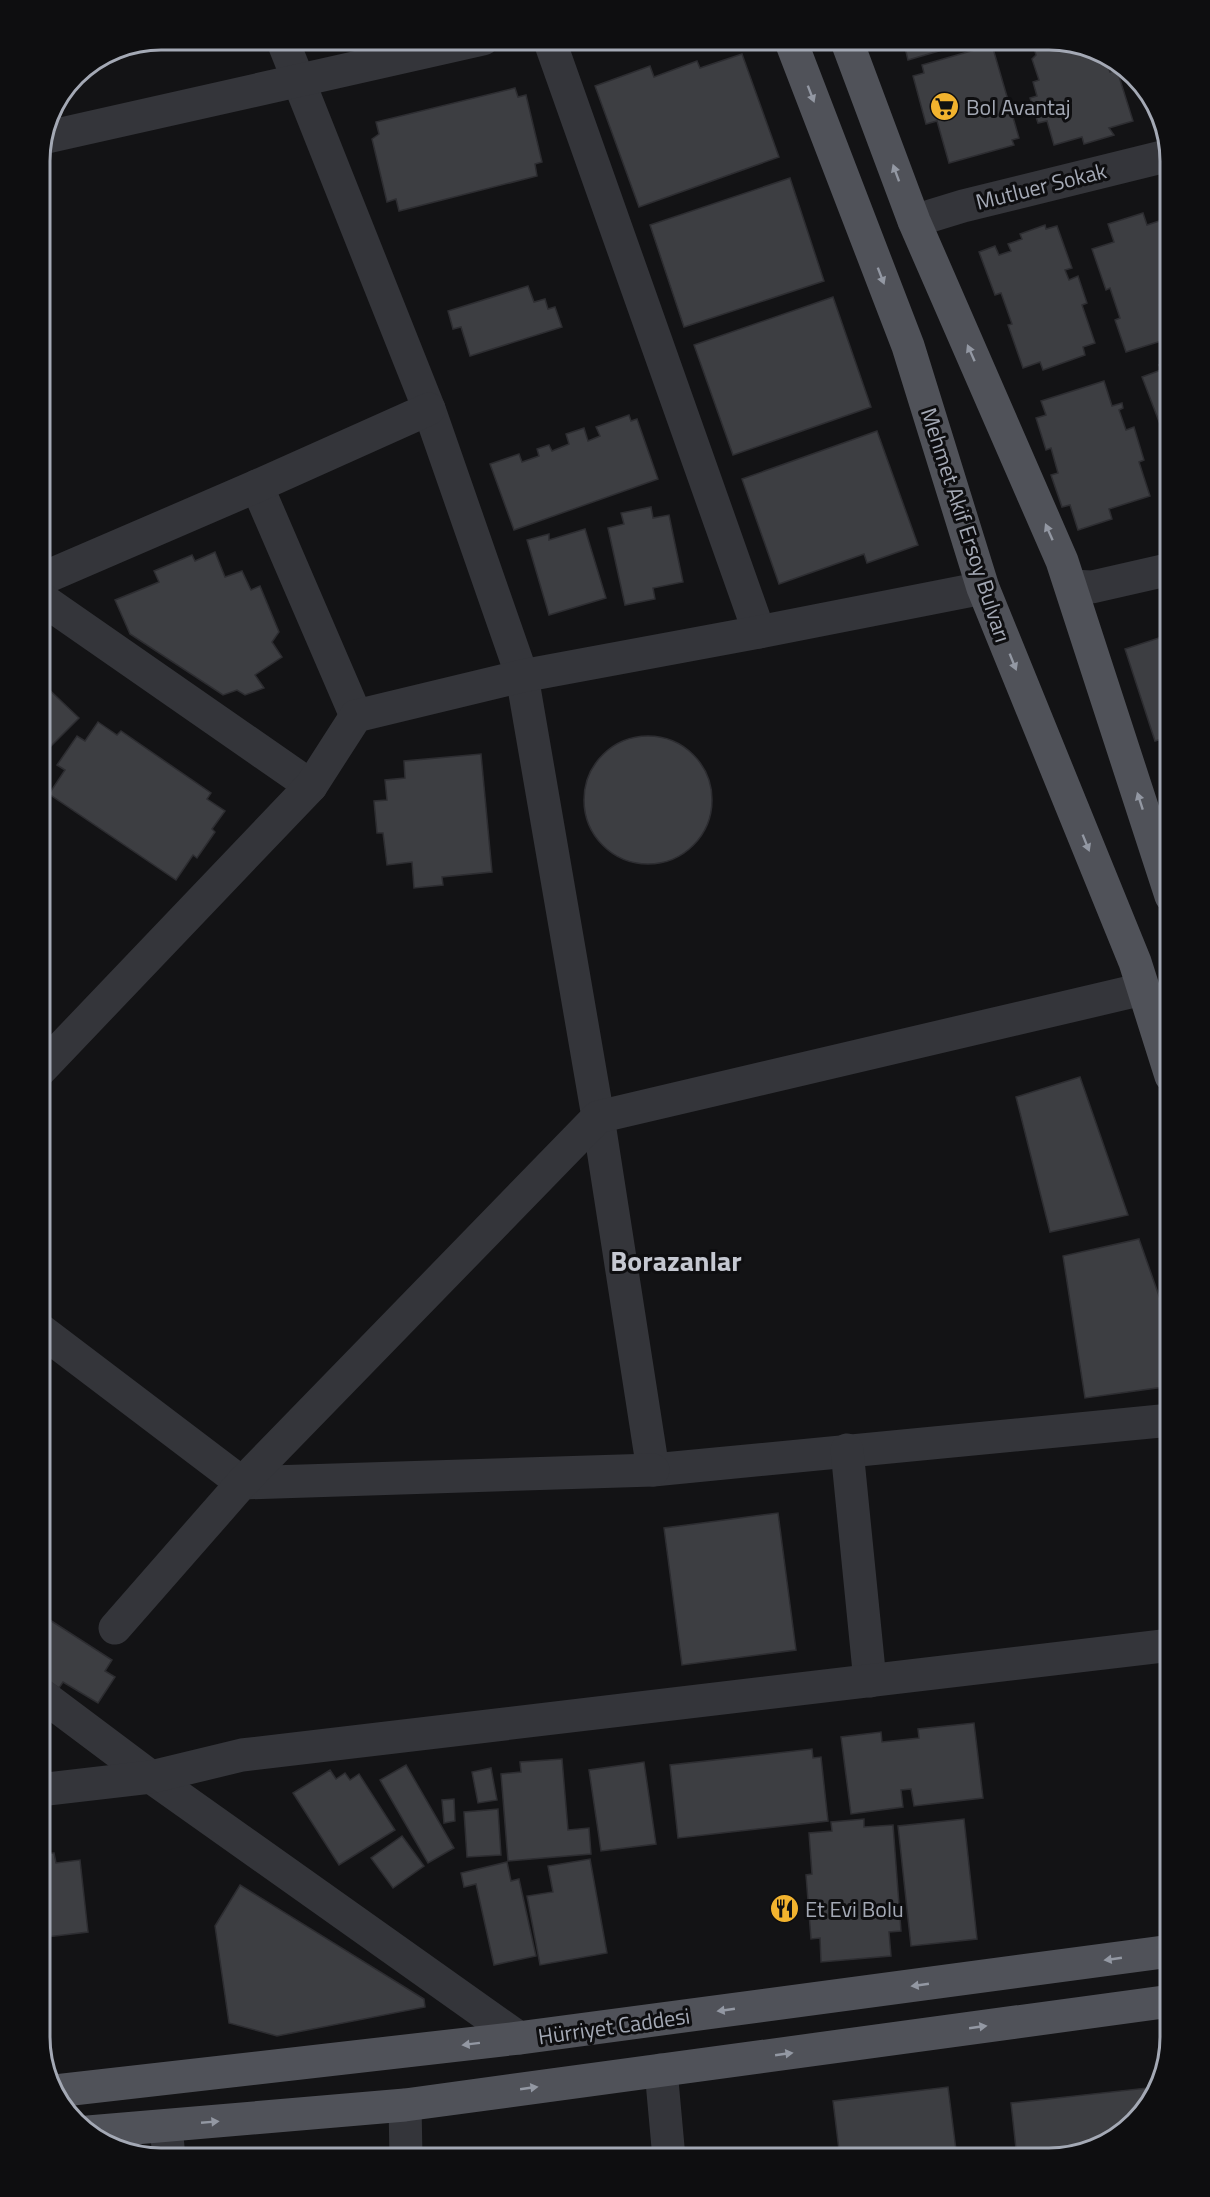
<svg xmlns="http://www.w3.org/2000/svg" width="1210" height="2197" font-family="'Titillium Web',sans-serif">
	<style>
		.building { fill: #3d3e42; stroke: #2d2d31; stroke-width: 1.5 }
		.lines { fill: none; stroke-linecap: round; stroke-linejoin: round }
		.minor { stroke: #34353a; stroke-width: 33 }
		.major { stroke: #505259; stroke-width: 33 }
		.oneway { fill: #9398a3 }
		.labels { text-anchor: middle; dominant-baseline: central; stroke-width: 6; stroke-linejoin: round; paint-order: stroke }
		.poi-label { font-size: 22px; fill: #a4a9b5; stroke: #0e0e10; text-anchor: start }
		.street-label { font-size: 22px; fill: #a4a9b5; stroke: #0e0e10 }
		.district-label { font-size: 28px; font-weight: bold; fill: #c5c8d1; stroke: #0e0e10 }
		.rim { fill: none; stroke: #a4a9b5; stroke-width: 3 }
	</style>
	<rect width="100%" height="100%" fill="#131315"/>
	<!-- building -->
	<g class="building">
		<path d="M903,39h77l-72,21z"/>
		<path d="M1049,39h5l3,10 15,-4 25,9 1,5 7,-2 5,15 7,-2 16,51 -24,7 5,7 -30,9 -2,-7 -28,8 -7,-24 -9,2 -8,-25 7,-2 -4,-14 6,-2 -7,-21 4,-4 -3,-11z"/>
		<path d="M992,45l27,93 -7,2 2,5 -65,18 -12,-42 -11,3 -13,-48 11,-3 -2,-8z"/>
		<path d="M742,54l37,103 -140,50 -44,-121 55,-20 4,11 43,-16 3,7z"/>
		<path d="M515,88l3,9 8,-2 16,67 -7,2 2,12 -138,35 -3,-12 -9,3 -15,-63 7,-5 -3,-12z"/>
		<path d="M790,178l34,103 -140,46 -34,-102z"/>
		<path d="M1143,213l4,12 24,-8v18l-2,1h2v102l-45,14 -11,-32 5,-2 -10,-30 -4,2 -14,-41 22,-7 -6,-18z"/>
		<path d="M1045,225l1,4 11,-3 15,42 -7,2 4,10 9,-4 9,27 -5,2 13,38 -12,4 2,8 -42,15 -3,-8 -17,6 -15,-43 4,-1 -11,-31 -6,2 -16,-43 16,-6 4,9 12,-4 -3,-7 14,-5 -2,-5z"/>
		<path d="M528,286l6,16 11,-3 3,10 7,-2 7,20 -92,29 -9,-29 -8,2 -5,-18z"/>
		<path d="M833,297l38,110 -138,48 -39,-110z"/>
		<path d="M1171,360v93l-29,-76 19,-7 -2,-5z"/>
		<path d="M1104,381l8,25 10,-3 1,5 -4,2 7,20 8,-3 10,33 -5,2 11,34 -41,13 3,10 -34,11 -8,-25 -8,2 -11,-32 7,-2 -7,-25 -5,2 -10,-32 10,-3 -5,-14z"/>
		<path d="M629,415l2,6 6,-2 21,60 -144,51 -24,-66 29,-10 3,8 17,-6 -2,-7 12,-4 3,6 17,-7 -3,-10 18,-6 4,13 12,-5 -4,-9z"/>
		<path d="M877,431l41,114 -51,18 -3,-9 -85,30 -37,-105z"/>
		<path d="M651,507l2,11 16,-3 14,67 -30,6 2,11 -30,6 -17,-77 16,-4 -3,-11z"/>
		<path d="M585,529l21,69 -57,17 -22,-75 22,-6v6z"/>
		<path d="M215,552l10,25 17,-6 9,19 9,-4 19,46 -7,10 10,15 -27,18 9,13 -19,7 -8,-5 -14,5 -93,-61 -15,-34 44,-18 -5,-11 38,-16 3,6z"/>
		<path d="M1171,634v102l-16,5 -30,-92z"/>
		<path d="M39,680l40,38 -40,40z"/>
		<path d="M98,722l19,13 4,-4 90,62 -4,6 18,12 -13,18 3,3 -18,26 -4,-3 -17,25 -127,-86 16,-24 -8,-5 20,-29 8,5z"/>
		<circle cx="648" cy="800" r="64"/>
		<path d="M481,754l11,118 -50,5 1,8 -29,3 -2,-26 -25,3 -4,-32h-6l-3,-32 13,-1 -2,-20 20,-2 -1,-17z"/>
		<path d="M1080,1077l48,138 -78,17 -34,-135z"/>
		<path d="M1139,1239l32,91v56l-86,12 -22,-142z"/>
		<path d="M778,1513l18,137 -114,15 -18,-137z"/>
		<path d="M39,1559l11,7 -11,17z"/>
		<path d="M39,1613l73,47 -7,11 10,6 -17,26 -35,-21 -4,6 -20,-13z"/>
		<path d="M974,1723l9,75 -69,8 -3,-17 -10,1 2,17 -52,7 -10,-77 40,-5 1,10 37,-4 -1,-9z"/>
		<path d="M812,1749l1,9 8,-1 7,64 -150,17 -8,-73z"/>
		<path d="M562,1759l6,71 21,-2 2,26 -83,7 -7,-87 20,-2 -1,-10z"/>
		<path d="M644,1762l12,82 -55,7 -12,-81z"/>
		<path d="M406,1765l48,83 -26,15 -48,-83z"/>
		<path d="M491,1768l6,32 -19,3 -6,-31z"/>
		<path d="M330,1770l6,9 9,-6 5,7 9,-6 36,56 -56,35 -46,-72z"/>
		<path d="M454,1799l1,22 -11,2 -2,-23z"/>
		<path d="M498,1809l3,46 -34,2 -3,-45z"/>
		<path d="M864,1819v8l29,-2 8,106 -12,1 2,24 -70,6 -1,-24 -9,1 -5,-64 6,-1 -3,-41 23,-2 -1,-9z"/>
		<path d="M964,1819l13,120 -66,7 -13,-120z"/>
		<path d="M402,1836l22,30 -31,22 -22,-30z"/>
		<path d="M54,1853l2,10 24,-3 8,72 -49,6v-84z"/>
		<path d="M590,1859l17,94 -67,12 -13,-69 26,-4 -5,-26z"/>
		<path d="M507,1862l4,19 8,-2 17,77 -42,9 -18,-81 -12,3 -3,-14z"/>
		<path d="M240,1885l184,114 1,8 -148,29 -48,-13 -14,-97z"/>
		<path d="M948,2087l9,71h-117l-7,-57z"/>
		<path d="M1156,2087l-5,17 -55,45 -47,9h-32l-6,-55z"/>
	</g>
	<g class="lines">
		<!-- minor -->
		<g class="minor">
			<path d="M282,39l147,370 93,267 76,441 55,353 518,-50"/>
			<path d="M549,39l210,593"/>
			<path d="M43,138l440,-99"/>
			<path d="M914,221l49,-15 207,-51"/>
			<path d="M257,486l99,230"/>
			<path d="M39,580l218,-94 172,-77"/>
			<path d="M1071,586l21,1 79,-18"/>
			<path d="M39,597l272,189"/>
			<path d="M39,1071l272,-285 45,-70 166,-40 237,-44 224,-44"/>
			<path d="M39,1329l203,154 411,-13"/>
			<path d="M847,1450l23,231"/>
			<path d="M115,1628l127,-145 356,-366 545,-128"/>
			<path d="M39,1693l112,84 368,261"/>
			<path d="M39,1790l112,-13 91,-22 929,-110"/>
			<path d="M661,2070l8,88"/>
			<path d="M405,2105l1,53"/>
			<path d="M166,2126l3,32"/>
		</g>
		<!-- major -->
		<g class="major">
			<path d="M790,39l118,307 75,242 152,374 36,114"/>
			<path d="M846,39l68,182 148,340 109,335"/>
			<path d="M55,2091l464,-53 652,-87"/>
			<path d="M88,2132l317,-27 766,-104"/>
		</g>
	</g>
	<!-- one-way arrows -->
	<defs><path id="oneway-solid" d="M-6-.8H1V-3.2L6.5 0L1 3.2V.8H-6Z" transform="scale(1.5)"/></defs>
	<g class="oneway">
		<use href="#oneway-solid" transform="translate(811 94) rotate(69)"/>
		<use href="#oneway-solid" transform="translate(896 173) rotate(-110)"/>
		<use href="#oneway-solid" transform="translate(881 276) rotate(69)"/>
		<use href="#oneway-solid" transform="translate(971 353) rotate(-114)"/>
		<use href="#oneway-solid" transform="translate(1049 532) rotate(-114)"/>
		<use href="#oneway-solid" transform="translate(1013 662) rotate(68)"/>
		<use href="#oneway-solid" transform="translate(1140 801) rotate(-108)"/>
		<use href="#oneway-solid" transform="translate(1086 843) rotate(68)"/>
		<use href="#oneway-solid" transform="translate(1113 1959) rotate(172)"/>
		<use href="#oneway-solid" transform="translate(920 1985) rotate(172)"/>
		<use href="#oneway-solid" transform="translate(726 2010) rotate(172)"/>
		<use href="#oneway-solid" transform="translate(978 2027) rotate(-8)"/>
		<use href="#oneway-solid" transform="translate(471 2044) rotate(173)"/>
		<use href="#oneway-solid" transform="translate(784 2054) rotate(-8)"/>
		<use href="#oneway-solid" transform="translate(529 2088) rotate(-8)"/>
		<use href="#oneway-solid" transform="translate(210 2122) rotate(-5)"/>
	</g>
	<!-- icons -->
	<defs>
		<symbol id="supermarket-disc" viewBox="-11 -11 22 22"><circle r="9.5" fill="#f2b32e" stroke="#0e0e10"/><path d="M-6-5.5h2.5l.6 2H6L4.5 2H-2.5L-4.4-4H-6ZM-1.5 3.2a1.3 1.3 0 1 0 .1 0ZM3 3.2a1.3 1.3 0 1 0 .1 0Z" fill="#111"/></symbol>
		<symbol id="restaurant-disc" viewBox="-11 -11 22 22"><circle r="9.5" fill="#f2b32e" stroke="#0e0e10"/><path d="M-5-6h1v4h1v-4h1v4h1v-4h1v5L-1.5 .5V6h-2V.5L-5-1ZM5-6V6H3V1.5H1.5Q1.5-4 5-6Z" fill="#111"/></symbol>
	</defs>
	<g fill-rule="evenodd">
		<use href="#supermarket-disc" x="928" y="90" width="33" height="33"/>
		<use href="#restaurant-disc" x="768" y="1892" width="33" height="33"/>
	</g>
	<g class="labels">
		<!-- poi labels -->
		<g class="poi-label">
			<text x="966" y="107">Bol Avantaj</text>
			<text x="805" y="1909">Et Evi Bolu</text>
		</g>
		<!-- street labels -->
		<g class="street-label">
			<text transform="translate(1041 186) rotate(-14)">Mutluer Sokak</text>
			<text transform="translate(966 525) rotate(72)">Mehmet Akif Ersoy Bulvarı</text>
			<text transform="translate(614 2026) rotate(-8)">Hürriyet Caddesi</text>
		</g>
		<!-- district labels -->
		<g class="district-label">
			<text x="676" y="1260">Borazanlar</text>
		</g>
	</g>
	<!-- crop -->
	<path d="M0 0H1210V2197H0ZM161 50H1049A111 111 0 0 1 1160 161V2037A111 111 0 0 1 1049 2148H161A111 111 0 0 1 50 2037V161A111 111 0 0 1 161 50Z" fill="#0e0e10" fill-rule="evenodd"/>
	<path class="rim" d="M161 50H1049A111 111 0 0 1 1160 161V2037A111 111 0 0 1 1049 2148H161A111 111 0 0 1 50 2037V161A111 111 0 0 1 161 50Z"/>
</svg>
